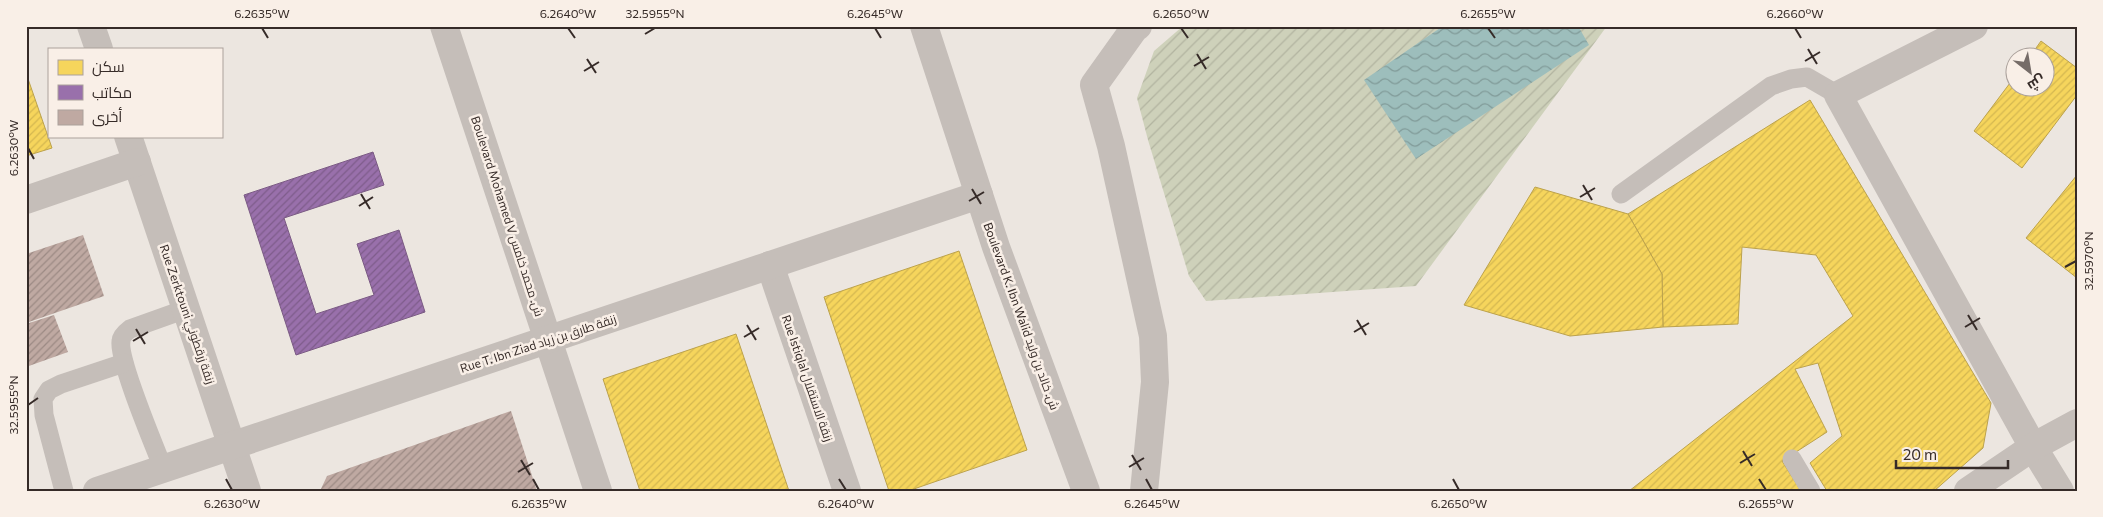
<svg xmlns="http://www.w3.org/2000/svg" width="2103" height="517" font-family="Commissioner,Cairo,sans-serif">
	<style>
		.garden { fill: url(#garden-furrows) }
		.water { fill: url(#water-waves) }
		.homes { fill: url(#homes-hatch); stroke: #bca24c }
		.offices { fill: url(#offices-hatch); stroke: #7b5b84 }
		.building { fill: url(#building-hatch) }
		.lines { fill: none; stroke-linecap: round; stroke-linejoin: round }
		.lane { stroke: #c5beb9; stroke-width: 19 }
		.street { stroke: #c5beb9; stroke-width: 28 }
		.ticks { fill: none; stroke: #362b28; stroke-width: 2 }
		.labels { text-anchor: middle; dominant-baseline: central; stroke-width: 5; stroke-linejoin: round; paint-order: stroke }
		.street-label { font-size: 12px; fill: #362b28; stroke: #f9efe7 }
		.neatline { fill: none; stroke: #362b28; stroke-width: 2 }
		.ticks-label { font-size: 12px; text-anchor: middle; fill: #362b28 }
	</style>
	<defs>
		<pattern id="garden-furrows" width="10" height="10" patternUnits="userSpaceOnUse" patternTransform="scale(1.25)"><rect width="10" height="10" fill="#ced1ba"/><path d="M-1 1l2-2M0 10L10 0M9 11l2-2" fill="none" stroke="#b2b4a0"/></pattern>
		<pattern id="water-waves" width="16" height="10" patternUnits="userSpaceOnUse" patternTransform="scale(1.25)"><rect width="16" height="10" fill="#9dbebc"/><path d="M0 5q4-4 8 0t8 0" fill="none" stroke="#819b99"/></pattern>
		<pattern id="homes-hatch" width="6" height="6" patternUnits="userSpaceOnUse" patternTransform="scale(1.25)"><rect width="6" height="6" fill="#f6d55c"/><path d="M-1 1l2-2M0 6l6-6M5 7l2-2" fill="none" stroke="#d4b750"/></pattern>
		<pattern id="offices-hatch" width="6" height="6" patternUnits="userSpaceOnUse" patternTransform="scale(1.25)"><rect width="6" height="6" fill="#9970ab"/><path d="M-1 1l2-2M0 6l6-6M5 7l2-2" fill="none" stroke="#7e5c8b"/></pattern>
		<pattern id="building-hatch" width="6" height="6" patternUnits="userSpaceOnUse" patternTransform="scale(1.25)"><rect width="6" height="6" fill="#bfa9a2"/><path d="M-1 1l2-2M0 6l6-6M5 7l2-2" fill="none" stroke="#9c8a84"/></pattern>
	</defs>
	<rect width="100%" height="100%" fill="#ece6e0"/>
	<!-- garden -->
	<path class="garden" d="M1183,26h424l-191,260 -210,15 -17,-25 -41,-136 -11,-42 17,-47z"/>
	<!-- water -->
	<path class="water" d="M1443,26h135l11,19 -173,114 -52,-79z"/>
	<!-- homes -->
	<g class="homes">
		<path d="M2041,41l36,27v27l-55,73 -48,-37 42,-56v13h30v-30h-17z"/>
		<path d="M26,73l26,75 -26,8z"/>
		<path d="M1810,100l181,303 -8,45 -49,43h-107l-17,-28 32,-27 -24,-73 -23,6 32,63 -45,29 19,30h-172l224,-175 -37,-61 -74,-8 -4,77 -75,3 -1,-53 -34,-60z"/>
		<path d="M2077,175v103l-51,-40z"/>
		<path d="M1535,187l93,27 34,60 1,53 -93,9 -106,-31z"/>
		<path d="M959,251l68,199 -119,41h-19l-65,-194z"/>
		<path d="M736,334l53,157h-149l-37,-112z"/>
	</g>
	<!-- offices -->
	<path class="offices" d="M373,152l11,33 -100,33 32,96 58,-19 -17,-51 42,-14 26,82 -129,43 -52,-160z"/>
	<!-- building -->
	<g class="building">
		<path d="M83,235l21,61 -78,27v-69z"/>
		<path d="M54,315l14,37 -42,15v-43z"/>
		<path d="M511,411l26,80h-217l7,-15z"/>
	</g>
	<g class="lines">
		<!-- lane -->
		<g class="lane">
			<path d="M1621,194l150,-108 20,-7 16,-2 31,18"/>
			<path d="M1792,459l19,32"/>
			<path d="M163,468c-9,-23 -45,-108 -42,-127 0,-5 5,-9 9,-12l56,-20"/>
			<path d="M64,491l-20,-76 -1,-16 6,-9 12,-6 63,-21"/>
		</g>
		<!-- street -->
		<g class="street">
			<path d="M91,26l8,23"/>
			<path d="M444,26l154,465"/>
			<path d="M924,26l72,221 90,244"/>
			<path d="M1138,26l-4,3 -40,56 17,61 42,190 2,46 -11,109"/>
			<path d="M1974,26l-136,69 195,352 27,44"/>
			<path d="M128,136l119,355"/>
			<path d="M26,200l111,-38"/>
			<path d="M770,265l77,226"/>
			<path d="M97,491l882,-296"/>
			<path d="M1968,491l65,-44 44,-24"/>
		</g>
	</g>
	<!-- ticks -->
	<path class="ticks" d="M262,28l6,10M568,28l7,10M875,28l6,10M1181,28l7,10M1488,28l7,10M1795,28l6,10M645,34l10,-6M1808,49l9,15M1197,54l9,15M587,59l9,14M1805,61l15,-9M1194,66l15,-9M584,71l15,-9M28,148l6,11M1583,185l9,15M972,189l9,15M361,194l9,15M1580,197l15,-9M969,201l15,-9M359,206l14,-9M2065,267l11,-6M1968,315l9,15M1357,320l9,15M747,325l9,15M1965,327l15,-9M136,329l9,15M1354,332l15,-9M744,337l15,-9M133,341l15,-9M28,405l10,-7M1743,451l9,15M1132,455l9,15M521,460l9,15M1740,463l15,-9M1129,467l15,-9M518,472l15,-9M226,479l6,11M533,479l6,11M839,479l7,11M1146,479l6,11M1453,479l6,11M1759,479l7,11"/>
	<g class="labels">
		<!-- street labels -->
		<g class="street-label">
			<text transform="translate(508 216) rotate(72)">Boulevard Mohamed V ش. محمد خامس</text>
			<text transform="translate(188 314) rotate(71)">Rue Zerktouni زنقة زرقطوني</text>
			<text transform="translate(1022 316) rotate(70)">Boulevard K. Ibn Walid ش. خالد بن وليد</text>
			<text transform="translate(538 343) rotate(-18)">Rue T. Ibn Ziad زنقة طارق بن زياد</text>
			<text transform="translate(808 378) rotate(71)">Rue Istiqlal زنقة الاستقلال</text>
		</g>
	</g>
	<!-- border -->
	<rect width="2103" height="517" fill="none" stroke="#f9efe7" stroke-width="55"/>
	<!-- legend -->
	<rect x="48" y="48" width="175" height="90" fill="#f9efe7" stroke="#aba19b"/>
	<rect x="58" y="60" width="25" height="15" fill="#f6d55c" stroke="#aba19b"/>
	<text x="92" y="72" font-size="15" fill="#362b28">سكن</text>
	<rect x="58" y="85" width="25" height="15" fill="#9970ab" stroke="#aba19b"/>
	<text x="92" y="98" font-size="15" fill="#362b28">مكاتب</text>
	<rect x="58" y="110" width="25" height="15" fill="#bfa9a2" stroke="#aba19b"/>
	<text x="92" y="122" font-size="15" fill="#362b28">أخرى</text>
	<!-- north arrow -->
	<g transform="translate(2030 72) rotate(149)"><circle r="24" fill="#f9efe7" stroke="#aba19b"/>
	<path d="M0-4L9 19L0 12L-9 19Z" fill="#766c68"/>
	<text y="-8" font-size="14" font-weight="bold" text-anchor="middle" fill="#362b28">ش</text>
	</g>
	<!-- scale -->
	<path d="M1896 460v8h112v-8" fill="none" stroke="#362b28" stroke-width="2.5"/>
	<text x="1903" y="460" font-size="15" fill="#362b28" stroke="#f9efe7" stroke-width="4" paint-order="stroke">20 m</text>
	<rect x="28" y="28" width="2048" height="462" class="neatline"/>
	<g class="ticks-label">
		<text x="262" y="18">6.2635°W</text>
		<text x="568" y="18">6.2640°W</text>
		<text x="655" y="18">32.5955°N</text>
		<text x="875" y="18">6.2645°W</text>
		<text x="1181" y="18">6.2650°W</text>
		<text x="1488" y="18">6.2655°W</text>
		<text x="1795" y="18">6.2660°W</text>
		<text transform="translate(14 148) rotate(-90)" y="4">6.2630°W</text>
		<text transform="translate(2089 261) rotate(-90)" y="4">32.5970°N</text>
		<text transform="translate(14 405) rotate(-90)" y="4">32.5955°N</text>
		<text x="232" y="508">6.2630°W</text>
		<text x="539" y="508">6.2635°W</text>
		<text x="846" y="508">6.2640°W</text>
		<text x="1152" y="508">6.2645°W</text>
		<text x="1459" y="508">6.2650°W</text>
		<text x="1766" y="508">6.2655°W</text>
	</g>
</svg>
